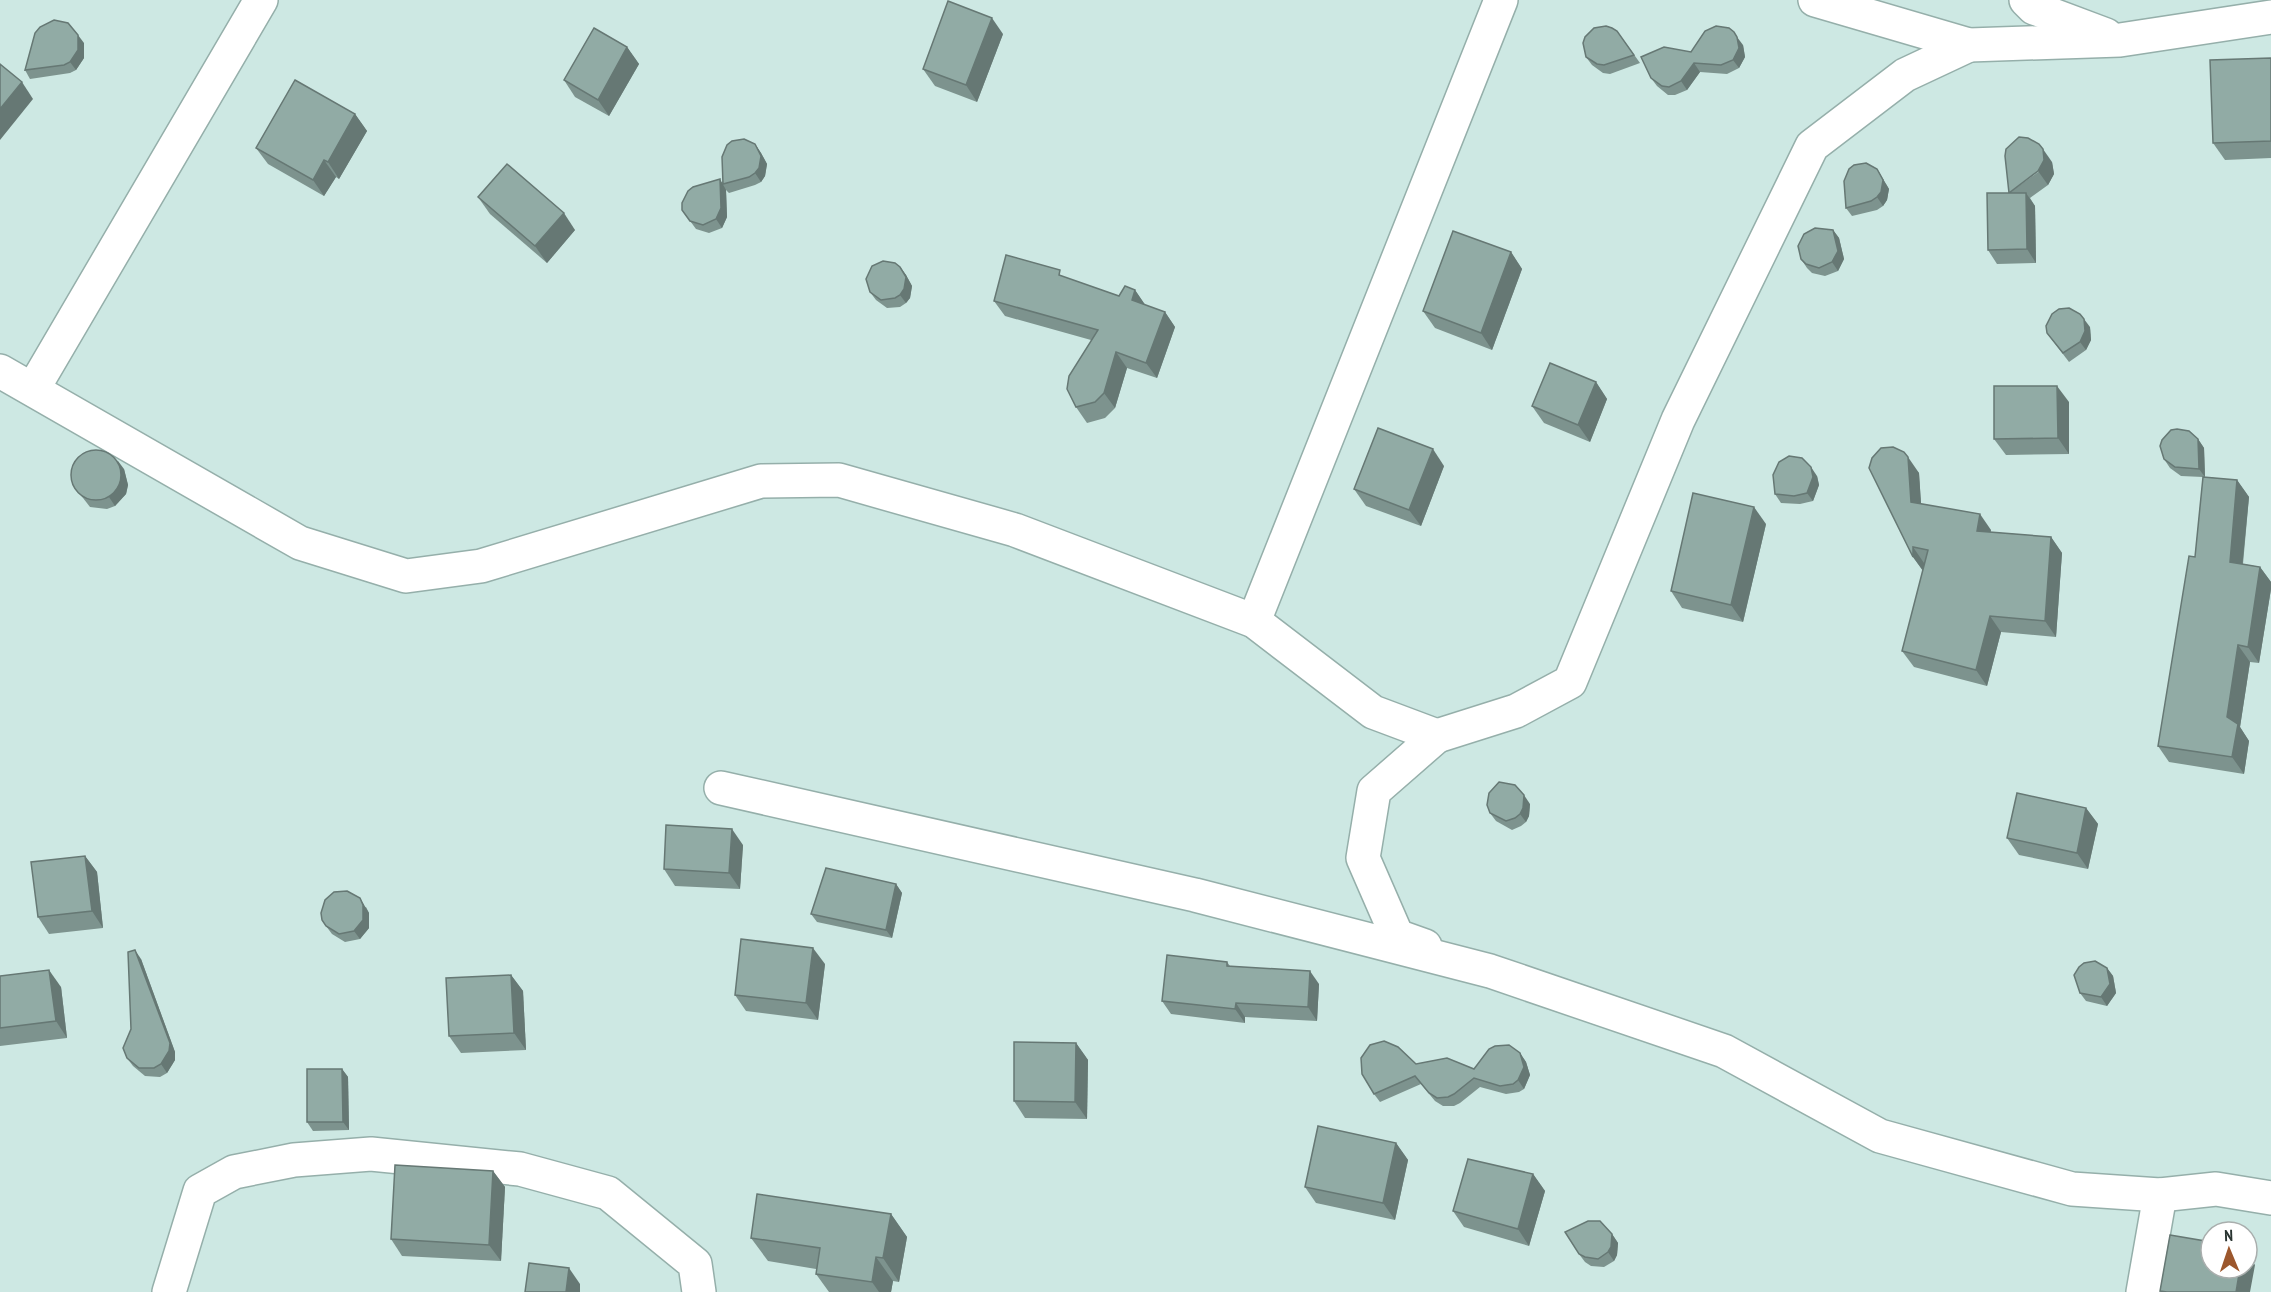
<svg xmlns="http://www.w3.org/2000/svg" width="2271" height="1292" font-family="'PT Sans Narrow',sans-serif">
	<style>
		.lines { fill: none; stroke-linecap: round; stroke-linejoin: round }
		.minor-casing { stroke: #95afaa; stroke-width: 36 }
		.minor { stroke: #fff; stroke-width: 33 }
		.wall { fill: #7d938e }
		.shaded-wall { fill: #667874 }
		.building { fill: #91aba5; stroke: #667874; stroke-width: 1.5 }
	</style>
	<rect width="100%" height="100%" fill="#cde8e3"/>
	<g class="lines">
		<defs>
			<g id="minor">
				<path d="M1815,0l154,45 151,-5 151,-23"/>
				<path d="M2026,0l8,8 72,27"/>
				<path d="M0,371l300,172 106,33 75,-10 280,-85 78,-1 176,50 239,91 119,91 64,24 79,-25 54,-29 108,-262 134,-274 93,-71 64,-30"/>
				<path d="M33,389l228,-389"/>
				<path d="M1254,621l247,-621"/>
				<path d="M721,788l474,107 295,76 234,80 156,85 192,53 88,6 56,-6 55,9"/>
				<path d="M1425,946l-28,-10 -34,-78 11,-67 63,-55"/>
				<path d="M169,1292l31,-101 34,-19 60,-12 77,-6 149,15 88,24 87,71 4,28"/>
				<path d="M2143,1292l17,-97"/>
			</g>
		</defs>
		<!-- minor casing -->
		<use href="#minor" class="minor-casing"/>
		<!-- minor -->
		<use href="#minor" class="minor"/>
	</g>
	<!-- wall -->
	<g class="wall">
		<path d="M1617,31l23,32 -30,11 -7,-1 -11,-8 -6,-8z"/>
		<path d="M1003,34l-26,68 -42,-16 -12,-17z"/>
		<path d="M84,43v15l-8,12 -6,3 -40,6 -5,-9z"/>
		<path d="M1743,45l2,12 -6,11 -12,6 -27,-2 -13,18 -12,5h-7l-11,-9 -6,-8 40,-26z"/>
		<path d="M627,47l12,17 -30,52 -34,-19 -11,-17z"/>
		<path d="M2271,58v100l-46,2 -12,-17z"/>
		<path d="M355,114l12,17 -28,48 -3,-2 -12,19 -56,-32 -12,-16z"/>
		<path d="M755,144l6,9 6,11 -2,12 -4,6 -6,3 -26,8 -3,-3 1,27 -5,11 -13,5 -13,-4 -14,-19 40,-28z"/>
		<path d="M2052,162l2,12 -6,11 -18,13 5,8 1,57 -39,1 -9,-14 21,-57z"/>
		<path d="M1877,169l12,20 -2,11 -4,6 -6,4 -25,6 -6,-8z"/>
		<path d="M478,197l97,33 -28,33 -57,-49z"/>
		<path d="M1833,230l6,8 5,21 -6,12 -13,5 -13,-3 -5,-5 -6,-9z"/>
		<path d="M1511,252l11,17 -30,81 -57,-22 -12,-17z"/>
		<path d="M900,267l6,8 6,11 -2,12 -4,5 -6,4 -13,1 -11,-8 -6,-8z"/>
		<path d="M1064,277l55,19 16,-6 10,15 20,7 10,15 -18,51 -30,-10 -12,40 -10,10 -18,5 -11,-16 15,-67 -86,-24 -11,-15z"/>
		<path d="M2090,327l1,13 -5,10 -17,12 -22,-29z"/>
		<path d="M1596,382l11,17 -17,43 -46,-19 -12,-17z"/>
		<path d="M2069,402v52l-63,1 -12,-16z"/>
		<path d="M2198,439l6,9 1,29 32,3 12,17 -6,67 17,3 11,15v7l-12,74 -9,-1 -10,65 9,14 -5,33 -75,-12 -11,-16 37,-189 8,-80 -22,-1 -11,-8 -6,-9z"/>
		<path d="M1893,447l26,26 2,31 70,26 -1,2 61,5 11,16 -6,84 -55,-5 -14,54 -73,-19 -12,-16 21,-80 -10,-14z"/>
		<path d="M1444,466l-23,60 -55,-20 -12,-17z"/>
		<path d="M124,469l4,16 -2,9 -11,12 -8,3 -17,-2 -17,-22z"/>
		<path d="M1817,476l2,9 -6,16 -13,3 -19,-1 -6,-9z"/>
		<path d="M1766,524l-23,98 -61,-14 -11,-17z"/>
		<path d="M1530,804l-1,12 -3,6 -5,4 -9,4 -16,-9 -6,-8z"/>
		<path d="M2086,808l12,16 -10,45 -69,-14 -12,-17z"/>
		<path d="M743,845l-3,44 -65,-3 -11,-17z"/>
		<path d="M85,856l12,16 6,56 -54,6 -11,-17z"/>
		<path d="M896,884l6,9 -10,45 -75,-16 -6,-8z"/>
		<path d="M366,907l3,6v15l-9,11 -15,3 -13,-8 -6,-8z"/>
		<path d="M141,959l34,93v8l-8,13 -7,4 -15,-1 -12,-10 -6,-8z"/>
		<path d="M1227,962l3,4 89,18 -2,37 -72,-4v6l-74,-9 -9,-13z"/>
		<path d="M825,964l-7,56 -72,-9 -11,-16z"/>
		<path d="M2107,968l6,8 3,17 -9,13 -21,-5 -6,-8z"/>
		<path d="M511,975l12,16 3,59 -65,3 -12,-17z"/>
		<path d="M0,976l61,11 6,51 -67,8z"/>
		<path d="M1076,1043l12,17 -1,59 -62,-1 -11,-17z"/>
		<path d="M1520,1053l6,9 4,13 -6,14 -5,3 -13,2 -26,-7 -20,16 -6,3h-11l-8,-5 -14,-17 -41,18 -6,-8 42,-30 58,5z"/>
		<path d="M342,1069l6,8 1,53 -36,1 -6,-9z"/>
		<path d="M1396,1143l12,17 -13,60 -79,-17 -11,-16z"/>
		<path d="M493,1171l12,16 -4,74 -99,-5 -11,-17z"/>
		<path d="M1533,1174l12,17 -16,55 -65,-19 -11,-16z"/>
		<path d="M891,1214l16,23 -8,45 -6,-1 -2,11h-62l-13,-18v-5l-48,-8 -17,-23z"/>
		<path d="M1612,1234l6,9 -1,12 -3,6 -10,6 -13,-1 -6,-4 -6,-8z"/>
	</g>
	<!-- shaded-wall -->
	<g class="shaded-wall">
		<path d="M992,18l11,16 -26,68 -11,-17z"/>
		<path d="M78,35l6,8v15l-8,12 -6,-8z"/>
		<path d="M1737,37l6,8 2,12 -6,11 -6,-8z"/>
		<path d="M627,47l12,17 -30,52 -11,-16z"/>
		<path d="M1694,63l6,9 -13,18 -6,-9z"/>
		<path d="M22,82l11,17 -33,41v-31z"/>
		<path d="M355,114l12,17 -28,48 -11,-17z"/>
		<path d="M755,144l6,9 6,11 -2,12 -4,6 -6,-9z"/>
		<path d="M2043,149l9,13 2,12 -6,11 -10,-14z"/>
		<path d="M324,160l12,17 -12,19 -11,-16z"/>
		<path d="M1877,169l12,20 -2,11 -4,6 -6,-9z"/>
		<path d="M720,179l6,11 1,27 -5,11 -6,-9z"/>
		<path d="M2026,193l9,13 1,57 -9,-14z"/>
		<path d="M564,213l11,17 -28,33 -12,-17z"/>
		<path d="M1833,230l6,8 5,21 -6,12 -6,-9z"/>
		<path d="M1511,252l11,17 -30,81 -11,-17z"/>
		<path d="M900,267l6,8 6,11 -2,12 -4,5 -6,-8z"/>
		<path d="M1135,290l11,16 -14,-6z"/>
		<path d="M1165,312l10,15 -18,51 -11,-15z"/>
		<path d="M2084,319l6,8 1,13 -5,10 -6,-8z"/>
		<path d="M1116,352l11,16 -12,40 -11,-15z"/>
		<path d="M1596,382l11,17 -17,43 -12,-17z"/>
		<path d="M2057,386l12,16v52l-11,-16z"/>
		<path d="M2198,439l6,9 1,29 -6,-8z"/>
		<path d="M1433,449l11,17 -23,60 -12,-16z"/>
		<path d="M1908,457l11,16 3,45 -11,-16z"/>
		<path d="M118,461l6,8 4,16 -2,9 -11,12 -6,-9z"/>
		<path d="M1811,467l6,9 2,9 -6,16 -6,-8z"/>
		<path d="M2237,480l12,17 -8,82 -11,-17z"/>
		<path d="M1754,507l12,17 -23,98 -12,-17z"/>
		<path d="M1980,514l11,16 -3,17 -11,-16z"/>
		<path d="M2051,537l11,16 -6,84 -11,-16z"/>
		<path d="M1913,547l11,16v9l-11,-15z"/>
		<path d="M2260,567l11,15v7l-12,74 -11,-16z"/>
		<path d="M1990,616l11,16 -14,54 -11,-16z"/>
		<path d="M2238,645l12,17 -10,65 9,14 -5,33 -12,-17 -5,-40z"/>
		<path d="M1524,795l6,9 -1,12 -3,6 -6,-8z"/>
		<path d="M2086,808l12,16 -10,45 -11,-16z"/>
		<path d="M732,829l11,16 -3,44 -11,-16z"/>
		<path d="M85,856l12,16 6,56 -11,-17z"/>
		<path d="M896,884l6,9 -10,45 -6,-8z"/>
		<path d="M360,898l9,15v15l-9,11 -6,-8z"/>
		<path d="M813,948l12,16 -7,56 -12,-17z"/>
		<path d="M135,950l6,9 34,93v8l-8,13 -6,-9z"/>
		<path d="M2107,968l6,8 3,17 -9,13 -6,-9z"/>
		<path d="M49,970l12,17 6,51 -11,-17z"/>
		<path d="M1310,971l9,13 -2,37 -9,-14z"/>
		<path d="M511,975l12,16 3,59 -12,-17z"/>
		<path d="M1236,1003l9,14v6l-10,-14z"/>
		<path d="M1076,1043l12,17 -1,59 -12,-17z"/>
		<path d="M1520,1053l6,9 4,13 -6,14 -6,-9z"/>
		<path d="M342,1069l6,8 1,53 -6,-8z"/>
		<path d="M1396,1143l12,17 -13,60 -12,-17z"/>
		<path d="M493,1171l12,16 -4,74 -12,-16z"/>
		<path d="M1533,1174l12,17 -16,55 -11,-17z"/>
		<path d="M891,1214l16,23 -8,45 -16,-24z"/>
		<path d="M1612,1234l6,9 -1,12 -3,6 -6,-9z"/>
		<path d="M2247,1253l8,12 -5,27h-14l4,-24h7z"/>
		<path d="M876,1257l17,24 -2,11h-12l-7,-10z"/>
		<path d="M569,1268l11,16v8h-14z"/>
	</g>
	<!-- building -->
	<g class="building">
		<path d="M948,1l44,17 -26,67 -43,-16z"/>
		<path d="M54,20l14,3 10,12v15l-8,12 -6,3 -39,5 10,-37 5,-6z"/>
		<path d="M1606,26l6,2 5,3 17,24 -30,10 -7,-1 -11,-7 -3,-14 2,-6 9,-9z"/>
		<path d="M1716,26l13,2 5,4 3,5 2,11 -6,12 -12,5 -27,-2 -13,18 -12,6 -7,-1 -11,-8 -10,-21 23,-10 27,5 14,-21z"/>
		<path d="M594,28l33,19 -29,53 -34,-20z"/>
		<path d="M2271,58v83l-58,2 -3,-83z"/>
		<path d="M0,64l22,18 -22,27z"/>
		<path d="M295,80l60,34 -27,48 -4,-2 -11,20 -57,-32z"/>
		<path d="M2019,137l9,1 11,6 4,5 1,11 -6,11 -29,22h17l1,56 -39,1 -1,-57h22l-4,-37 1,-7z"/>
		<path d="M744,139l11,5 6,12 -2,12 -4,5 -6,4 -26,7 -1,-27 5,-12 5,-4z"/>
		<path d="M1866,163l11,6 6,11 -2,12 -4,5 -6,4 -25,7 -2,-27 5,-12 5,-4z"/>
		<path d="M507,164l57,49 -29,33 -57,-49z"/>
		<path d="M720,179l1,29 -5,11 -13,6 -13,-4 -8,-11v-7l6,-12 5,-4z"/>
		<path d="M1815,228l18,2 5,21 -6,11 -13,6 -13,-4 -5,-5 -3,-13 6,-12z"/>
		<path d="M1453,231l58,21 -30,81 -58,-22z"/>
		<path d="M1006,255l54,15 -1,5 60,21 6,-10 10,4 -3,10 33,12 -19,51 -30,-11 -12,41 -9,9 -19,5 -9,-18 2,-13 29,-46 -104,-29z"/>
		<path d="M883,261l12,2 5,4 6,10 -2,12 -4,6 -5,3 -14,2 -11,-8 -4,-13 6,-13z"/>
		<path d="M2069,308l11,6 4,5 1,12 -5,11 -17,11 -16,-20 -1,-7 6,-12 7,-5z"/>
		<path d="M1550,363l46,19 -18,43 -46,-19z"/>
		<path d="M1994,386h63l1,52 -64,1z"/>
		<path d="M1378,428l55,21 -24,61 -55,-21z"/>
		<path d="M2177,429l12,2 9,8 1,30 -24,-2 -11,-8 -4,-13 2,-6 9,-10z"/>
		<path d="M1893,447l11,5 4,5 3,45 69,12 -3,17 74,6 -6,84 -55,-5 -14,54 -74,-19 26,-101 -15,-3v10l-44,-89 3,-10 9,-10z"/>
		<circle cx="96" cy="475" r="25"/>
		<path d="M1789,456l13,2 9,9 2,10 -6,16 -13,3 -19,-2 -2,-19 6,-13z"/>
		<path d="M2203,477l34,3 -7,82 30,5 -12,80 -10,-2 -11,72 11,7 -6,33 -74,-11 31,-190 6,1z"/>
		<path d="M1693,493l61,14 -23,98 -60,-14z"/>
		<path d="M1499,782l16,3 9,10 -1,13 -3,6 -5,4 -9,3 -16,-8 -3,-8 2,-12z"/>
		<path d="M2017,793l69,15 -9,45 -70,-15z"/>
		<path d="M666,825l66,4 -3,44 -65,-4z"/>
		<path d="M85,856l7,55 -54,6 -7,-55z"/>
		<path d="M826,868l70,16 -10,46 -75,-16z"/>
		<path d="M347,891l13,7 3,7v15l-9,11 -15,3 -13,-8 -4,-6 -1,-7 4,-13 9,-8z"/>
		<path d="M741,939l72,9 -7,55 -71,-8z"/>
		<path d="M135,950l35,93 -1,8 -8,13 -7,4h-15l-12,-10 -4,-10 8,-19 -3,-77z"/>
		<path d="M1167,955l60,7v4l83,5 -2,36 -72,-4 -1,6 -73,-8z"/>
		<path d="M2095,961l12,7 3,16 -9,13 -21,-4 -6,-18 5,-8 5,-4z"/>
		<path d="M49,970l7,51 -56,7v-52z"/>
		<path d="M511,975l3,58 -65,3 -3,-58z"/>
		<path d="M1384,1041l14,6 18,17 31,-6 27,11 15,-20 6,-3 14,-1 11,8 4,14 -6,13 -5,4 -13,2 -26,-8 -20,16 -6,3 -11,1 -8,-5 -14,-17 -41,18 -12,-20 -1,-16 9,-13z"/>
		<path d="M1014,1042l62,1 -1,59 -61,-1z"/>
		<path d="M307,1069h35l1,53h-36z"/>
		<path d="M1318,1126l78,17 -13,60 -78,-16z"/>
		<path d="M1468,1159l65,15 -15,55 -65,-18z"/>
		<path d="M395,1165l98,6 -4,74 -98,-6z"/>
		<path d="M757,1194l134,20 -8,44 -7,-1 -4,25 -56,-8 4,-26 -69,-10z"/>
		<path d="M1588,1221h12l12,13 -1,13 -3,5 -10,7 -13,-2 -6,-3 -14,-22z"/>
		<path d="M2170,1235l41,7v26h29l-4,24h-69l-7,-1z"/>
		<path d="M529,1263l40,5 -3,24h-41z"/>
	</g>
	<!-- north arrow -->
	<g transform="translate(2229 1250) rotate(358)"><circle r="28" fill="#ffffff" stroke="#a9aead" stroke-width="1.5"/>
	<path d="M0-4.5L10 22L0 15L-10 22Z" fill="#9c572d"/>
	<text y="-9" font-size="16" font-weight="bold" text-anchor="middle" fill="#293431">N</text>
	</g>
</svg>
